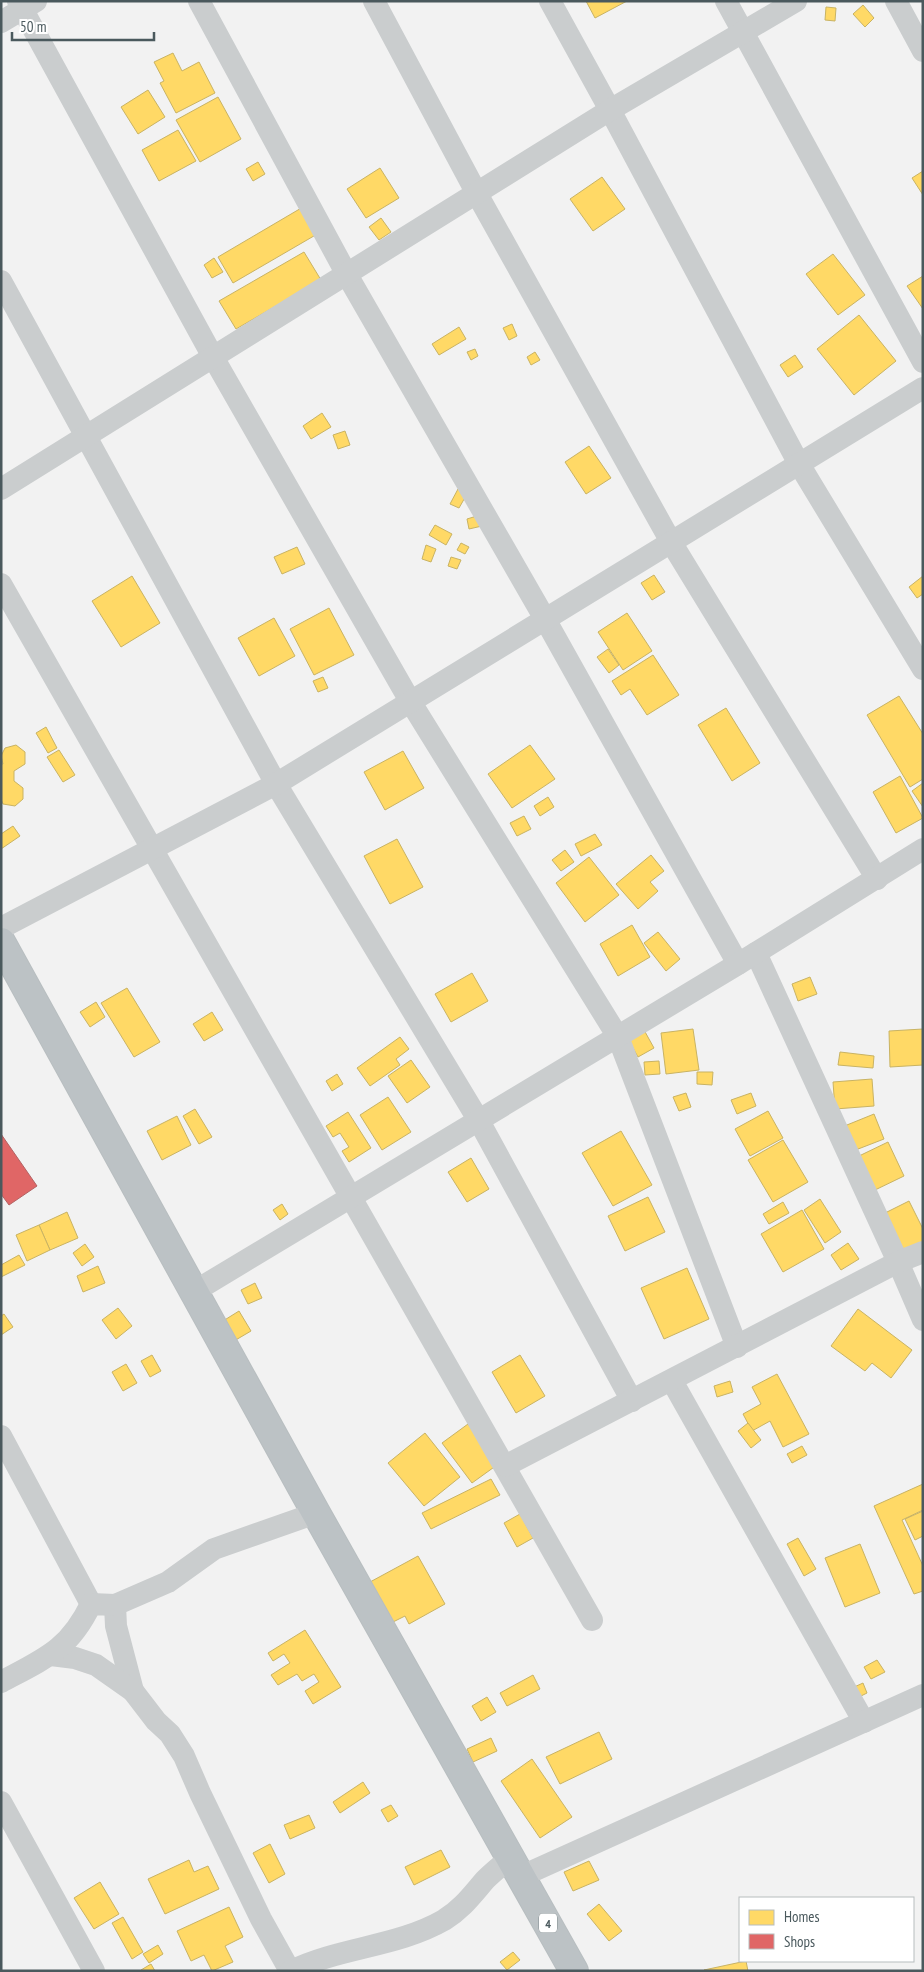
<svg xmlns="http://www.w3.org/2000/svg" width="924" height="1972" font-family="'PT Sans Narrow',sans-serif">
	<style>
		.homes { fill: #ffd966; stroke: #c9b363 }
		.shops { fill: #e06666; stroke: #b36263 }
		.lines { fill: none; stroke-linecap: round; stroke-linejoin: round }
		.highway-casing { stroke: #b8bec0; stroke-width: 30 }
		.street { stroke: #cacdce; stroke-width: 22 }
		.highway { stroke: #bcc2c5; stroke-width: 28 }
		.labels { text-anchor: middle; dominant-baseline: central; stroke-width: 5; stroke-linejoin: round; paint-order: stroke }
		.shield { fill: #fff; stroke: #808b8e; stroke-width: 1 }
		.shield-label { font-size: 12px; font-weight: bold; fill: #4a595d }
	</style>
	<rect width="100%" height="100%" fill="#f2f2f2"/>
	<!-- homes -->
	<g class="homes">
		<path d="M586,1h41l-32,17z"/>
		<path d="M863,5l11,13 -9,9 -12,-13z"/>
		<path d="M826,7l10,1 -1,13 -10,-1z"/>
		<path d="M173,53l9,18 17,-9 16,31 -39,20 -16,-30 4,-2 -10,-19z"/>
		<path d="M148,90l17,27 -27,17 -17,-27z"/>
		<path d="M218,97l23,42 -41,23 -24,-42z"/>
		<path d="M178,130l18,31 -37,20 -17,-31z"/>
		<path d="M258,162l7,12 -12,7 -7,-12z"/>
		<path d="M380,168l19,30 -33,20 -19,-29z"/>
		<path d="M923,171v24l-11,-17z"/>
		<path d="M602,177l23,32 -32,22 -23,-32z"/>
		<path d="M303,207l16,26 -86,50 -15,-26z"/>
		<path d="M381,218l10,14 -12,8 -10,-13z"/>
		<path d="M304,252l17,28 -85,49 -17,-28z"/>
		<path d="M833,254l32,41 -27,20 -32,-41z"/>
		<path d="M214,258l9,14 -11,6 -8,-13z"/>
		<path d="M923,276v33l-16,-23z"/>
		<path d="M859,315l37,46 -42,34 -37,-46z"/>
		<path d="M512,324l5,12 -8,4 -6,-12z"/>
		<path d="M459,327l7,12 -27,16 -7,-11z"/>
		<path d="M475,349l3,7 -7,4 -4,-8z"/>
		<path d="M535,352l5,8 -9,5 -4,-8z"/>
		<path d="M795,355l8,12 -15,10 -8,-12z"/>
		<path d="M322,413l9,14 -20,12 -8,-13z"/>
		<path d="M345,431l5,14 -12,4 -5,-14z"/>
		<path d="M589,446l22,32 -25,16 -21,-32z"/>
		<path d="M458,489l9,5 -8,14 -9,-4z"/>
		<path d="M480,515l2,11 -13,3 -2,-10z"/>
		<path d="M435,525l17,9 -6,11 -17,-10z"/>
		<path d="M461,543l8,4 -4,7 -8,-4z"/>
		<path d="M426,545l10,4 -5,13 -9,-3z"/>
		<path d="M297,547l8,17 -23,10 -8,-17z"/>
		<path d="M451,557l10,3 -4,9 -9,-3z"/>
		<path d="M654,575l11,17 -13,8 -11,-17z"/>
		<path d="M132,576l28,47 -39,24 -29,-46z"/>
		<path d="M923,576v18l-6,4 -8,-11z"/>
		<path d="M329,608l25,47 -40,20 -24,-46z"/>
		<path d="M627,613l25,38 -29,19 -25,-38z"/>
		<path d="M274,618l21,38 -36,20 -21,-38z"/>
		<path d="M608,649l11,16 -10,8 -12,-16z"/>
		<path d="M653,655l26,40 -32,20 -17,-26 -9,6 -9,-14z"/>
		<path d="M323,677l5,11 -10,4 -5,-11z"/>
		<path d="M899,696l24,38v45l-13,8 -43,-72z"/>
		<path d="M726,708l34,55 -28,18 -34,-56z"/>
		<path d="M46,727l11,21 -9,5 -12,-20z"/>
		<path d="M16,745l9,7v12l-11,7v10l9,7v11l-8,7 -12,-2 -2,-5v-35h2l-2,-8 4,-8z"/>
		<path d="M530,745l25,34 -43,29 -24,-34z"/>
		<path d="M59,750l16,25 -12,7 -16,-25z"/>
		<path d="M403,751l21,37 -39,22 -21,-38z"/>
		<path d="M900,776l23,42 -27,15 -23,-41z"/>
		<path d="M923,783v24l-11,-16z"/>
		<path d="M548,797l6,10 -14,9 -6,-10z"/>
		<path d="M524,816l7,13 -14,7 -7,-13z"/>
		<path d="M13,826l7,10 -19,13v-15z"/>
		<path d="M595,834l7,11 -21,11 -6,-12z"/>
		<path d="M397,839l26,48 -33,17 -26,-48z"/>
		<path d="M565,850l9,12 -13,9 -9,-11z"/>
		<path d="M651,855l13,16 -14,11 8,9 -20,18 -22,-25z"/>
		<path d="M589,857l30,38 -34,27 -29,-39z"/>
		<path d="M632,925l18,32 -32,19 -18,-32z"/>
		<path d="M658,932l22,27 -14,12 -22,-28z"/>
		<path d="M472,973l16,28 -37,21 -16,-28z"/>
		<path d="M810,977l7,17 -19,7 -6,-17z"/>
		<path d="M127,988l33,54 -26,15 -33,-54z"/>
		<path d="M96,1002l9,15 -15,10 -10,-15z"/>
		<path d="M212,1012l11,18 -19,11 -11,-17z"/>
		<path d="M693,1029l6,41 -33,4 -5,-41z"/>
		<path d="M923,1029v36l-33,2 -1,-36z"/>
		<path d="M644,1030l10,18 -16,9 -10,-18z"/>
		<path d="M400,1037l9,12 -13,10 4,6 -30,21 -13,-18z"/>
		<path d="M840,1052l34,4 -1,12 -35,-3z"/>
		<path d="M411,1060l19,27 -23,16 -19,-27z"/>
		<path d="M659,1061l1,13 -15,1 -1,-13z"/>
		<path d="M697,1072h16l-1,13 -15,-1z"/>
		<path d="M337,1074l6,10 -11,7 -6,-10z"/>
		<path d="M872,1079l2,27 -39,3 -2,-27z"/>
		<path d="M686,1093l5,14 -12,4 -6,-14z"/>
		<path d="M751,1093l5,13 -19,8 -6,-14z"/>
		<path d="M388,1097l23,35 -29,18 -22,-35z"/>
		<path d="M195,1109l17,28 -13,7 -16,-28z"/>
		<path d="M768,1111l15,27 -33,18 -15,-27z"/>
		<path d="M348,1112l23,36 -22,14 -7,-11 7,-4 -9,-14 -7,4 -7,-11z"/>
		<path d="M874,1114l10,25 -31,12 -11,-24z"/>
		<path d="M177,1116l14,29 -29,15 -15,-29z"/>
		<path d="M621,1131l31,54 -39,21 -31,-53z"/>
		<path d="M783,1140l25,42 -35,20 -25,-42z"/>
		<path d="M888,1142l16,34 -29,14 -16,-34z"/>
		<path d="M471,1158l18,31 -22,13 -19,-30z"/>
		<path d="M648,1197l17,35 -40,19 -17,-35z"/>
		<path d="M820,1199l21,33 -16,11 -21,-33z"/>
		<path d="M909,1201l14,28v19l-19,9 -21,-43z"/>
		<path d="M783,1202l6,11 -20,11 -6,-10z"/>
		<path d="M282,1204l6,10 -8,6 -7,-10z"/>
		<path d="M802,1210l22,39 -41,23 -22,-38z"/>
		<path d="M67,1212l11,26 -28,12 -11,-25z"/>
		<path d="M39,1225l11,25 -23,11 -11,-26z"/>
		<path d="M848,1243l11,16 -18,11 -10,-15z"/>
		<path d="M85,1244l9,13 -12,9 -9,-13z"/>
		<path d="M19,1255l6,10 -24,12v-12z"/>
		<path d="M98,1266l7,17 -22,9 -6,-16z"/>
		<path d="M687,1268l22,51 -45,20 -23,-51z"/>
		<path d="M255,1283l7,15 -14,6 -7,-14z"/>
		<path d="M118,1308l14,18 -16,13 -14,-19z"/>
		<path d="M858,1309l54,41 -21,28 -19,-15 -7,8 -34,-25z"/>
		<path d="M239,1311l12,20 -17,10 -11,-20z"/>
		<path d="M4,1314l9,13 -12,8v-19z"/>
		<path d="M152,1355l9,16 -11,6 -9,-16z"/>
		<path d="M520,1355l25,41 -29,17 -24,-41z"/>
		<path d="M126,1364l11,19 -14,8 -11,-19z"/>
		<path d="M777,1374l32,60 -26,13 -13,-26 -18,10 -9,-17 18,-10 -9,-17z"/>
		<path d="M730,1381l3,11 -16,5 -3,-11z"/>
		<path d="M748,1423l13,17 -10,8 -13,-17z"/>
		<path d="M468,1424l29,41 -25,18 -30,-40z"/>
		<path d="M425,1433l35,44 -36,29 -36,-43z"/>
		<path d="M802,1446l5,9 -15,8 -5,-9z"/>
		<path d="M491,1479l9,16 -69,34 -9,-16z"/>
		<path d="M923,1484v26l-21,10 21,46v25l-9,3 -40,-88z"/>
		<path d="M923,1511v25l-8,4 -10,-21z"/>
		<path d="M520,1514l13,24 -16,9 -13,-24z"/>
		<path d="M798,1538l18,31 -12,7 -17,-32z"/>
		<path d="M860,1544l20,49 -35,14 -20,-49z"/>
		<path d="M418,1556l27,48 -36,20 -4,-8 -12,6 -23,-40z"/>
		<path d="M305,1630l36,57 -28,17 -8,-13 14,-9 -5,-8 -12,7 -5,-7 -19,11 -7,-10 19,-12 -6,-9 -11,7 -5,-8z"/>
		<path d="M877,1660l8,12 -14,7 -7,-12z"/>
		<path d="M533,1675l7,14 -33,17 -7,-13z"/>
		<path d="M863,1683l4,10 -10,5 -5,-10z"/>
		<path d="M487,1697l9,15 -15,9 -9,-15z"/>
		<path d="M599,1732l13,27 -52,25 -14,-27z"/>
		<path d="M491,1738l6,13 -24,11 -6,-13z"/>
		<path d="M532,1759l40,58 -32,21 -39,-57z"/>
		<path d="M363,1782l7,11 -30,20 -7,-11z"/>
		<path d="M391,1805l7,11 -10,6 -7,-12z"/>
		<path d="M309,1815l6,13 -25,11 -6,-14z"/>
		<path d="M270,1844l15,30 -16,9 -16,-30z"/>
		<path d="M441,1850l9,17 -36,18 -9,-18z"/>
		<path d="M189,1860l5,12 14,-6 11,23 -54,25 -17,-35z"/>
		<path d="M589,1861l10,19 -26,11 -9,-19z"/>
		<path d="M100,1882l19,32 -25,15 -20,-31z"/>
		<path d="M599,1904l23,27 -13,10 -22,-27z"/>
		<path d="M229,1907l14,30 -18,9 8,16 -21,9 -8,-16 -13,6 -14,-30z"/>
		<path d="M123,1917l20,35 -11,7 -20,-36z"/>
		<path d="M158,1945l5,9 -14,9 -6,-9z"/>
		<path d="M513,1952l7,8 -13,10 -7,-8z"/>
		<path d="M746,1961l2,10 -44,-1z"/>
		<path d="M151,1964l4,7h-13l-1,-1z"/>
	</g>
	<!-- shops -->
	<path class="shops" d="M1,1134l36,52 -28,19 -8,-11z"/>
	<g class="lines">
		<defs>
			<path id="highway" d="M1,942l315,571 258,458"/>
		</defs>
		<!-- highway casing -->
		<use href="#highway" class="highway-casing"/>
		<!-- street -->
		<g class="street">
			<path d="M18,1l195,356 197,344 208,336 119,310"/>
			<path d="M199,1l147,272 199,346 193,345"/>
			<path d="M374,1l102,191 195,350 206,337"/>
			<path d="M550,1l60,109 189,354 124,205"/>
			<path d="M726,1l197,361"/>
			<path d="M896,1l27,50"/>
			<path d="M1,22l35,-21"/>
			<path d="M1,281l275,503 203,337 153,280"/>
			<path d="M1,489l609,-379 186,-109"/>
			<path d="M1,584l591,1036"/>
			<path d="M1,928l275,-144 647,-396"/>
			<path d="M756,953l142,309 25,58"/>
			<path d="M195,1291l543,-327 185,-115"/>
			<path d="M672,1381l192,341"/>
			<path d="M1,1436l90,168"/>
			<path d="M505,1466l393,-204 25,-10"/>
			<path d="M115,1605l1,21 17,65"/>
			<path d="M51,1655l24,3 21,7 37,26 23,30 14,13 14,22 16,37 61,126 29,52"/>
			<path d="M1,1682c43,-23 68,-32 90,-78l24,1 53,-23 46,-33 102,-36"/>
			<path d="M1,1802l93,169"/>
			<path d="M522,1876l401,-181"/>
			<path d="M291,1971c49,-24 106,-24 153,-51 18,-11 28,-25 41,-40 8,-8 17,-15 26,-23"/>
		</g>
		<!-- highway -->
		<use href="#highway" class="highway"/>
	</g>
	<g class="labels">
		<!-- shield labels -->
		<rect class="shield" x="539" y="1913.5" width="18" height="19" rx="4"/>
		<g class="shield-label">
			<text x="548" y="1923">4</text>
		</g>
	</g>
	<!-- border -->
	<rect width="924" height="1972" fill="none" stroke="#4a595d" stroke-width="5"/>
	<!-- legend -->
	<rect x="739" y="1897" width="175" height="65" fill="#ffffff" stroke="#b7bdbe"/>
	<rect x="749" y="1910" width="25" height="15" fill="#ffd966" stroke="#b7bdbe"/>
	<text x="784" y="1922" font-size="15" fill="#4a595d">Homes</text>
	<rect x="749" y="1934" width="25" height="15" fill="#e06666" stroke="#b7bdbe"/>
	<text x="784" y="1947" font-size="15" fill="#4a595d">Shops</text>
	<!-- scale -->
	<path d="M12 32v8h142v-8" fill="none" stroke="#4a595d" stroke-width="2.5"/>
	<text x="20" y="32" font-size="15" fill="#4a595d" stroke="#ffffff" stroke-width="4" paint-order="stroke">50 m</text>
</svg>
